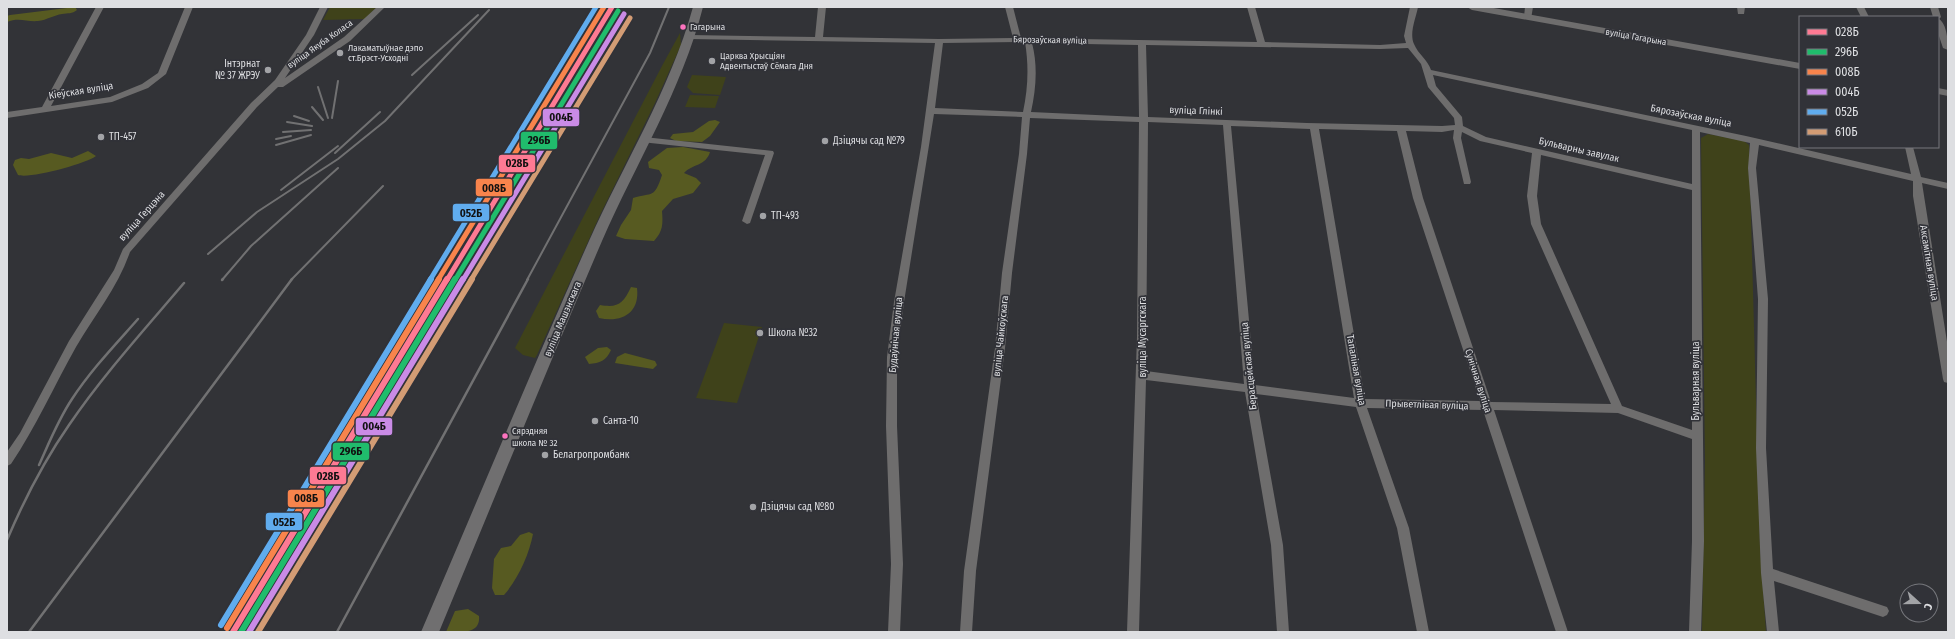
<svg xmlns="http://www.w3.org/2000/svg" width="1955" height="639" font-family="'Fira Sans Condensed',sans-serif">
	<style>
		.green { fill: #3f421a }
		.forest { fill: #575a21 }
		.lines { fill: none; stroke-linecap: round; stroke-linejoin: round }
		.minor { fill: #6e6d6d; fill-rule: evenodd }
		.tertiary { fill: #6e6d6d; fill-rule: evenodd }
		.secondary { fill: #706f70; fill-rule: evenodd }
		.rail-far1 { stroke: #717172; stroke-width: 2 }
		.rail { stroke: #717172; stroke-width: 2.5 }
		.rail-1-far1-casing { stroke: #313238; stroke-width: 8 }
		.rail-1-casing { stroke: #313238; stroke-width: 10 }
		.rail-2-far1-casing { stroke: #313238; stroke-width: 8 }
		.rail-2-casing { stroke: #313238; stroke-width: 10 }
		.rail-3-far1-casing { stroke: #313238; stroke-width: 8 }
		.rail-3-casing { stroke: #313238; stroke-width: 10 }
		.rail-4-far1-casing { stroke: #313238; stroke-width: 8 }
		.rail-4-casing { stroke: #313238; stroke-width: 10 }
		.rail-5-far1-casing { stroke: #313238; stroke-width: 8 }
		.rail-5-casing { stroke: #313238; stroke-width: 10 }
		.rail-6-far1-casing { stroke: #313238; stroke-width: 8 }
		.rail-6-casing { stroke: #313238; stroke-width: 10 }
		.rail-1-far1 { stroke: #fe7a93; stroke-width: 5 }
		.rail-1 { stroke: #fe7a93; stroke-width: 6 }
		.rail-2-far1 { stroke: #20bc6c; stroke-width: 5 }
		.rail-2 { stroke: #20bc6c; stroke-width: 6 }
		.rail-3-far1 { stroke: #f8844c; stroke-width: 5 }
		.rail-3 { stroke: #f8844c; stroke-width: 6 }
		.rail-4-far1 { stroke: #ca8be6; stroke-width: 5 }
		.rail-4 { stroke: #ca8be6; stroke-width: 6 }
		.rail-5-far1 { stroke: #60acee; stroke-width: 5 }
		.rail-5 { stroke: #60acee; stroke-width: 6 }
		.rail-6-far1 { stroke: #d39c74; stroke-width: 5 }
		.rail-6 { stroke: #d39c74; stroke-width: 6 }
		.bus-dot { fill: #fc73be; stroke: #313238; stroke-width: 1.5 }
		.poi-dot { fill: #a2a3a6; stroke: #313238; stroke-width: 1.5 }
		.labels { text-anchor: middle; dominant-baseline: central; stroke-width: 3.5; stroke-linejoin: round; paint-order: stroke }
		.bus-label { font-size: 9px; fill: #dedfe2; stroke: #313238; text-anchor: start }
		.far-street-label { font-size: 9px; fill: #dedfe2; stroke: #313238 }
		.far-poi-label { font-size: 9px; fill: #dedfe2; stroke: #313238; text-anchor: start }
		.poi-label { font-size: 10px; fill: #dedfe2; stroke: #313238; text-anchor: start }
		.street-label { font-size: 10px; fill: #dedfe2; stroke: #313238 }
		.line-badge { stroke: #313238; stroke-width: 1.5 }
		.pale-badge-label { font-size: 11px; text-anchor: middle; font-weight: bold; fill: #111 }
	</style>
	<rect width="100%" height="100%" fill="#323337"/>
	<!-- green -->
	<g class="green">
		<path d="M330,7h47l-12,12 -42,1z"/>
		<path d="M680,33l1,12 -26,58 -56,114 -62,138 -2,3 -12,-3 -8,-7 148,-284z"/>
		<path d="M692,75l34,2 -6,18 -27,-2 -6,-6z"/>
		<path d="M690,95l29,1 -4,12 -30,-1z"/>
		<path d="M1708,134l36,7 5,4 11,402 6,85h-64l3,-171 -4,-323z"/>
		<path d="M724,323l38,4 -25,76 -41,-5z"/>
	</g>
	<!-- forest -->
	<g class="forest">
		<path d="M75,7l2,3c-5,4 -9,3 -15,4 -8,1 -15,6 -24,7 -12,1 -19,-4 -31,1v-6l3,-1z"/>
		<path d="M715,120l5,2 -10,14 -8,6 -26,-1 -6,-3 3,-4 20,-2 16,-11z"/>
		<path d="M683,147l27,5c-4,14 -18,12 -26,21l12,5 5,5 -8,10 -20,6 -11,12c1,13 1,20 -8,30l-29,-2 -9,-3 5,-11 10,-15 2,-12c20,-6 21,1 29,-23l-3,-5 -10,-2 -1,-6 19,-14z"/>
		<path d="M88,151l8,5c-11,8 -66,23 -78,19l-5,-10 2,-5 6,-2 8,1 22,-6 21,5z"/>
		<path d="M631,287l6,1c3,25 -15,35 -38,30l-3,-7 4,-6c18,3 23,-1 31,-18z"/>
		<path d="M607,347l4,3c-5,11 -11,13 -22,14l-4,-7 13,-9z"/>
		<path d="M625,353l30,8 2,4 -4,4 -38,-6 2,-6z"/>
		<path d="M529,532l4,2c-4,21 -15,45 -29,61h-9l-3,-7 2,-29 7,-11 10,-2 9,-11z"/>
		<path d="M468,609l11,7c2,19 -20,16 -33,16l9,-21z"/>
	</g>
	<g class="lines">
		<!-- minor -->
		<g class="minor">
			<path d="M96,7h8l-53,99 59,-9 32,-13 16,-11 27,-66h8l-27,67 -18,14 -36,14 -105,16v-6l35,-5z"/>
			<path d="M320,7h8l-14,28 -29,43 59,-41 33,-30h8l-35,34 -67,46h-5l-21,20 -127,145c-12,35 -36,64 -54,95 -22,39 -40,80 -65,117l-4,2v-14l13,-19 49,-92 45,-71 9,-21 128,-146 24,-23 31,-45z"/>
			<path d="M818,7h8l-3,30 116,2 74,-1 -8,-31h8l8,31 236,4 -10,-35h8l10,35 115,3 26,-2 -2,-7 6,-29h8c-2,11 -9,26 -4,37 4,10 14,16 17,26l315,66 165,38 -6,-27h8l8,30 27,6v6l-26,-6 26,165v35l-4,-1 -1,-3 -30,-183v-15l-154,-36 -3,23 12,131 -2,149 7,121 114,38 2,4 -2,4 -4,2 -109,-36 5,51h-12l-6,-59 -5,-125 2,-149 -10,-131 2,-25 -50,-11 4,409 -3,91h-12l3,-91v-102l-74,-26 -124,-3 74,222h-12l-73,-222 -116,-2 42,120 20,104h-12l-20,-104 -41,-121 -100,-13 27,151 6,87h-12l-6,-87 -26,-153 -99,-12 -7,252h-12l10,-295 2,-215 -109,-4 -3,36 -15,119 -7,75 -29,223 -4,61h-12l4,-61 31,-223 7,-75 17,-119 3,-37 -88,-3 -30,188 -7,55v69l6,138 -3,68h-12l3,-68 -5,-138 1,-69 7,-55 27,-155 14,-104 -245,-4 -4,-2 4,-2 125,2zM1025,42c4,24 3,47 -2,70l-88,-4 8,-65zM1032,43l106,2 1,72 -108,-5c5,-23 7,-46 1,-69zM1146,45l234,4 28,-1 13,16 7,23 26,31 1,7 -13,1 -135,-3 -159,-6zM1433,75l259,55v54l-206,-47 -23,-11 -1,-9 -26,-31zM1148,122l75,3 21,259 -98,-13zM1231,126l79,3 44,269 -99,-13zM1319,129l78,2 16,67 67,203 -115,-2zM1454,130l-1,8 11,46h6l1,-2 -10,-44 1,-6 18,9 52,12 -5,43 4,28 80,180 -120,-2 -68,-204 -17,-67 36,1zM1541,155l151,35v240l-70,-24 -81,-182 -4,-28z"/>
			<path d="M1525,7h8l-2,12h-3l-4,-2z"/>
			<path d="M1737,7h8l-1,7h-6z"/>
			<path d="M1856,7h8l5,10h-8z"/>
			<path d="M1930,7h8l3,10 -2,2c8,5 9,22 9,31l-5,-2 -5,-15v-16h-5z"/>
			<path d="M644,137l129,14 1,2 -24,70 -3,1 -5,-3 23,-66 -124,-13 -1,-2z"/>
		</g>
		<!-- tertiary -->
		<g class="tertiary">
			<path d="M1467,7h21l312,56v6l-328,-59z"/>
			<path d="M1938,88l10,2v6l-10,-2z"/>
		</g>
		<!-- secondary -->
		<path class="secondary" d="M693,7h10c-21,83 -67,156 -101,234 -56,130 -109,261 -163,391h-18c56,-130 110,-261 168,-391 35,-78 81,-151 104,-234z"/>
		<!-- rail-far1 -->
		<g class="rail-far1">
			<path d="M412,75l66,-60"/>
			<path d="M318,87l10,31"/>
			<path d="M312,107l11,13"/>
			<path d="M294,116l15,5"/>
			<path d="M332,118l6,-37"/>
			<path d="M287,122l25,4"/>
			<path d="M283,132l28,-2"/>
			<path d="M276,139l15,-3"/>
			<path d="M276,145l35,-10"/>
			<path d="M335,153l45,-41"/>
			<path d="M281,190l57,-44"/>
			<path d="M208,254l49,-42 81,-53 47,-38 104,-111"/>
			<path d="M222,280l29,-34 87,-78"/>
			<path d="M291,280l92,-94"/>
			<path d="M440,280l166,-273"/>
			<path d="M527,280l123,-227 19,-46"/>
		</g>
		<!-- rail -->
		<g class="rail">
			<path d="M222,280l1,-1"/>
			<path d="M39,465c10,-22 19,-45 33,-66 19,-29 43,-54 66,-80"/>
			<path d="M7,540c17,-40 37,-79 62,-115 34,-50 76,-96 115,-142"/>
			<path d="M29,632l263,-353"/>
			<path d="M225,632l215,-353"/>
			<path d="M337,632l191,-353"/>
		</g>
		<defs>
			<path id="rail-1-far1" d="M447,280l165,-273"/>
			<path id="rail-1" d="M233,632l214,-353"/>
			<path id="rail-2-far1" d="M455,280l163,-269"/>
			<path id="rail-2" d="M241,632l214,-353"/>
			<path id="rail-3-far1" d="M438,280l166,-273"/>
			<path id="rail-3" d="M227,628l212,-349"/>
			<path id="rail-4-far1" d="M463,280l161,-266"/>
			<path id="rail-4" d="M249,632l214,-353"/>
			<path id="rail-5-far1" d="M430,280l166,-273"/>
			<path id="rail-5" d="M221,625l210,-346"/>
			<path id="rail-6-far1" d="M471,280l159,-262"/>
			<path id="rail-6" d="M258,632l214,-353"/>
		</defs>
		<!-- rail-1-far1 casing -->
		<use href="#rail-1-far1" class="rail-1-far1-casing"/>
		<!-- rail-1 casing -->
		<use href="#rail-1" class="rail-1-casing"/>
		<!-- rail-2-far1 casing -->
		<use href="#rail-2-far1" class="rail-2-far1-casing"/>
		<!-- rail-2 casing -->
		<use href="#rail-2" class="rail-2-casing"/>
		<!-- rail-3-far1 casing -->
		<use href="#rail-3-far1" class="rail-3-far1-casing"/>
		<!-- rail-3 casing -->
		<use href="#rail-3" class="rail-3-casing"/>
		<!-- rail-4-far1 casing -->
		<use href="#rail-4-far1" class="rail-4-far1-casing"/>
		<!-- rail-4 casing -->
		<use href="#rail-4" class="rail-4-casing"/>
		<!-- rail-5-far1 casing -->
		<use href="#rail-5-far1" class="rail-5-far1-casing"/>
		<!-- rail-5 casing -->
		<use href="#rail-5" class="rail-5-casing"/>
		<!-- rail-6-far1 casing -->
		<use href="#rail-6-far1" class="rail-6-far1-casing"/>
		<!-- rail-6 casing -->
		<use href="#rail-6" class="rail-6-casing"/>
		<!-- rail-1-far1 -->
		<use href="#rail-1-far1" class="rail-1-far1"/>
		<!-- rail-1 -->
		<use href="#rail-1" class="rail-1"/>
		<!-- rail-2-far1 -->
		<use href="#rail-2-far1" class="rail-2-far1"/>
		<!-- rail-2 -->
		<use href="#rail-2" class="rail-2"/>
		<!-- rail-3-far1 -->
		<use href="#rail-3-far1" class="rail-3-far1"/>
		<!-- rail-3 -->
		<use href="#rail-3" class="rail-3"/>
		<!-- rail-4-far1 -->
		<use href="#rail-4-far1" class="rail-4-far1"/>
		<!-- rail-4 -->
		<use href="#rail-4" class="rail-4"/>
		<!-- rail-5-far1 -->
		<use href="#rail-5-far1" class="rail-5-far1"/>
		<!-- rail-5 -->
		<use href="#rail-5" class="rail-5"/>
		<!-- rail-6-far1 -->
		<use href="#rail-6-far1" class="rail-6-far1"/>
		<!-- rail-6 -->
		<use href="#rail-6" class="rail-6"/>
	</g>
	<!-- markers -->
	<g class="bus-dot">
		<circle cx="683" cy="27" r="3.5"/>
		<circle cx="505" cy="436" r="3.5"/>
	</g>
	<g class="poi-dot">
		<circle cx="340" cy="53" r="4"/>
		<circle cx="712" cy="61" r="4"/>
		<circle cx="268" cy="70" r="4"/>
		<circle cx="101" cy="137" r="4"/>
		<circle cx="825" cy="141" r="4"/>
		<circle cx="763" cy="216" r="4"/>
		<circle cx="760" cy="333" r="4"/>
		<circle cx="595" cy="421" r="4"/>
		<circle cx="545" cy="455" r="4"/>
		<circle cx="753" cy="507" r="4"/>
	</g>
	<g class="labels">
		<!-- bus labels -->
		<g class="bus-label">
			<text x="690" y="27">Гагарына</text>
			<text x="512" y="431">Сярэдняя<tspan x="512" dy="12">школа № 32</tspan></text>
		</g>
		<!-- far-street labels -->
		<g class="far-street-label">
			<text transform="translate(1636 37) rotate(10)">вуліца Гагарына</text>
			<text transform="translate(1050 40) rotate(1)">Бярозаўская вуліца</text>
			<text transform="translate(320 44) rotate(-35)">вуліца Якуба Коласа</text>
		</g>
		<!-- far-poi labels -->
		<g class="far-poi-label">
			<text x="348" y="48">Лакаматыўнае дэпо<tspan x="348" dy="10">ст.Брэст-Усходні</tspan></text>
			<text x="720" y="56">Царква Хрысціян<tspan x="720" dy="10">Адвентыстаў Сёмага Дня</tspan></text>
		</g>
		<!-- poi labels -->
		<g class="poi-label">
			<text x="260" y="64" text-anchor="end">Інтэрнат<tspan x="260" dy="12">№ 37 ЖРЭУ</tspan></text>
			<text x="109" y="137">ТП-457</text>
			<text x="833" y="141">Дзіцячы сад №79</text>
			<text x="771" y="216">ТП-493</text>
			<text x="768" y="333">Школа №32</text>
			<text x="603" y="421">Санта-10</text>
			<text x="553" y="455">Белагропромбанк</text>
			<text x="761" y="507">Дзіцячы сад №80</text>
		</g>
		<!-- street labels -->
		<g class="street-label">
			<text transform="translate(81 91) rotate(-9)">Кіеўская вуліца</text>
			<text transform="translate(1196 111) rotate(2)">вуліца Глінкі</text>
			<text transform="translate(1691 116) rotate(11)">Бярозаўская вуліца</text>
			<text transform="translate(1579 150) rotate(13)">Бульварны завулак</text>
			<text transform="translate(142 216) rotate(-48)">вуліца Герцэна</text>
			<text transform="translate(1929 263) rotate(81)">Аксамітная вуліца</text>
			<text transform="translate(563 319) rotate(-67)">вуліца Машэнскага</text>
			<text transform="translate(896 335) rotate(-85)">Будаўнічая вуліца</text>
			<text transform="translate(1001 336) rotate(-84)">вуліца Чайкоўскага</text>
			<text transform="translate(1143 337) rotate(-90)">вуліца Мусаргскага</text>
			<text transform="translate(1249 366) rotate(-96)">Берасцейская вуліца</text>
			<text transform="translate(1356 370) rotate(80)">Тапаліная вуліца</text>
			<text transform="translate(1478 381) rotate(72)">Сунічная вуліца</text>
			<text transform="translate(1696 381) rotate(-90)">Бульварная вуліца</text>
			<text transform="translate(1427 405) rotate(2)">Прыветлівая вуліца</text>
		</g>
	</g>
	<g class="line-badge">
		<rect x="542" y="108" width="38" height="19" rx="4" fill="#ca8be6"/>
		<rect x="520" y="131" width="38" height="19" rx="4" fill="#20bc6c"/>
		<rect x="498" y="154" width="38" height="19" rx="4" fill="#fe7a93"/>
		<rect x="475" y="178" width="38" height="19" rx="4" fill="#f8844c"/>
		<rect x="452" y="203" width="38" height="19" rx="4" fill="#60acee"/>
		<rect x="355" y="417" width="38" height="19" rx="4" fill="#ca8be6"/>
		<rect x="332" y="442" width="38" height="19" rx="4" fill="#20bc6c"/>
		<rect x="309" y="466" width="38" height="19" rx="4" fill="#fe7a93"/>
		<rect x="287" y="489" width="38" height="19" rx="4" fill="#f8844c"/>
		<rect x="265" y="512" width="38" height="19" rx="4" fill="#60acee"/>
	</g>
	<g class="pale-badge-label">
		<text x="561" y="121">004Б</text>
		<text x="539" y="144">296Б</text>
		<text x="517" y="167">028Б</text>
		<text x="494" y="192">008Б</text>
		<text x="471" y="217">052Б</text>
		<text x="374" y="430">004Б</text>
		<text x="351" y="455">296Б</text>
		<text x="328" y="480">028Б</text>
		<text x="306" y="502">008Б</text>
		<text x="284" y="526">052Б</text>
	</g>
	<!-- border -->
	<rect width="1955" height="639" fill="none" stroke="#dedfe2" stroke-width="16"/>
	<!-- legend -->
	<rect x="1799" y="16" width="140" height="132" fill="#313238" stroke="#76777c"/>
	<rect x="1807" y="29" width="20" height="6" fill="#fe7a93" stroke="#76777c"/>
	<text x="1835" y="36" font-size="12" fill="#dedfe2">028Б</text>
	<rect x="1807" y="49" width="20" height="6" fill="#20bc6c" stroke="#76777c"/>
	<text x="1835" y="56" font-size="12" fill="#dedfe2">296Б</text>
	<rect x="1807" y="69" width="20" height="6" fill="#f8844c" stroke="#76777c"/>
	<text x="1835" y="76" font-size="12" fill="#dedfe2">008Б</text>
	<rect x="1807" y="89" width="20" height="6" fill="#ca8be6" stroke="#76777c"/>
	<text x="1835" y="96" font-size="12" fill="#dedfe2">004Б</text>
	<rect x="1807" y="109" width="20" height="6" fill="#60acee" stroke="#76777c"/>
	<text x="1835" y="116" font-size="12" fill="#dedfe2">052Б</text>
	<rect x="1807" y="129" width="20" height="6" fill="#d39c74" stroke="#76777c"/>
	<text x="1835" y="136" font-size="12" fill="#dedfe2">610Б</text>
	<!-- north arrow -->
	<g transform="translate(1919 603) rotate(111)"><circle r="19" fill="#313238" stroke="#76777c"/>
	<path d="M0-3L7 15L0 10L-7 15Z" fill="#a2a3a6"/>
	<text y="-6" font-size="11" font-weight="bold" text-anchor="middle" fill="#dedfe2">С</text>
	</g>
</svg>
